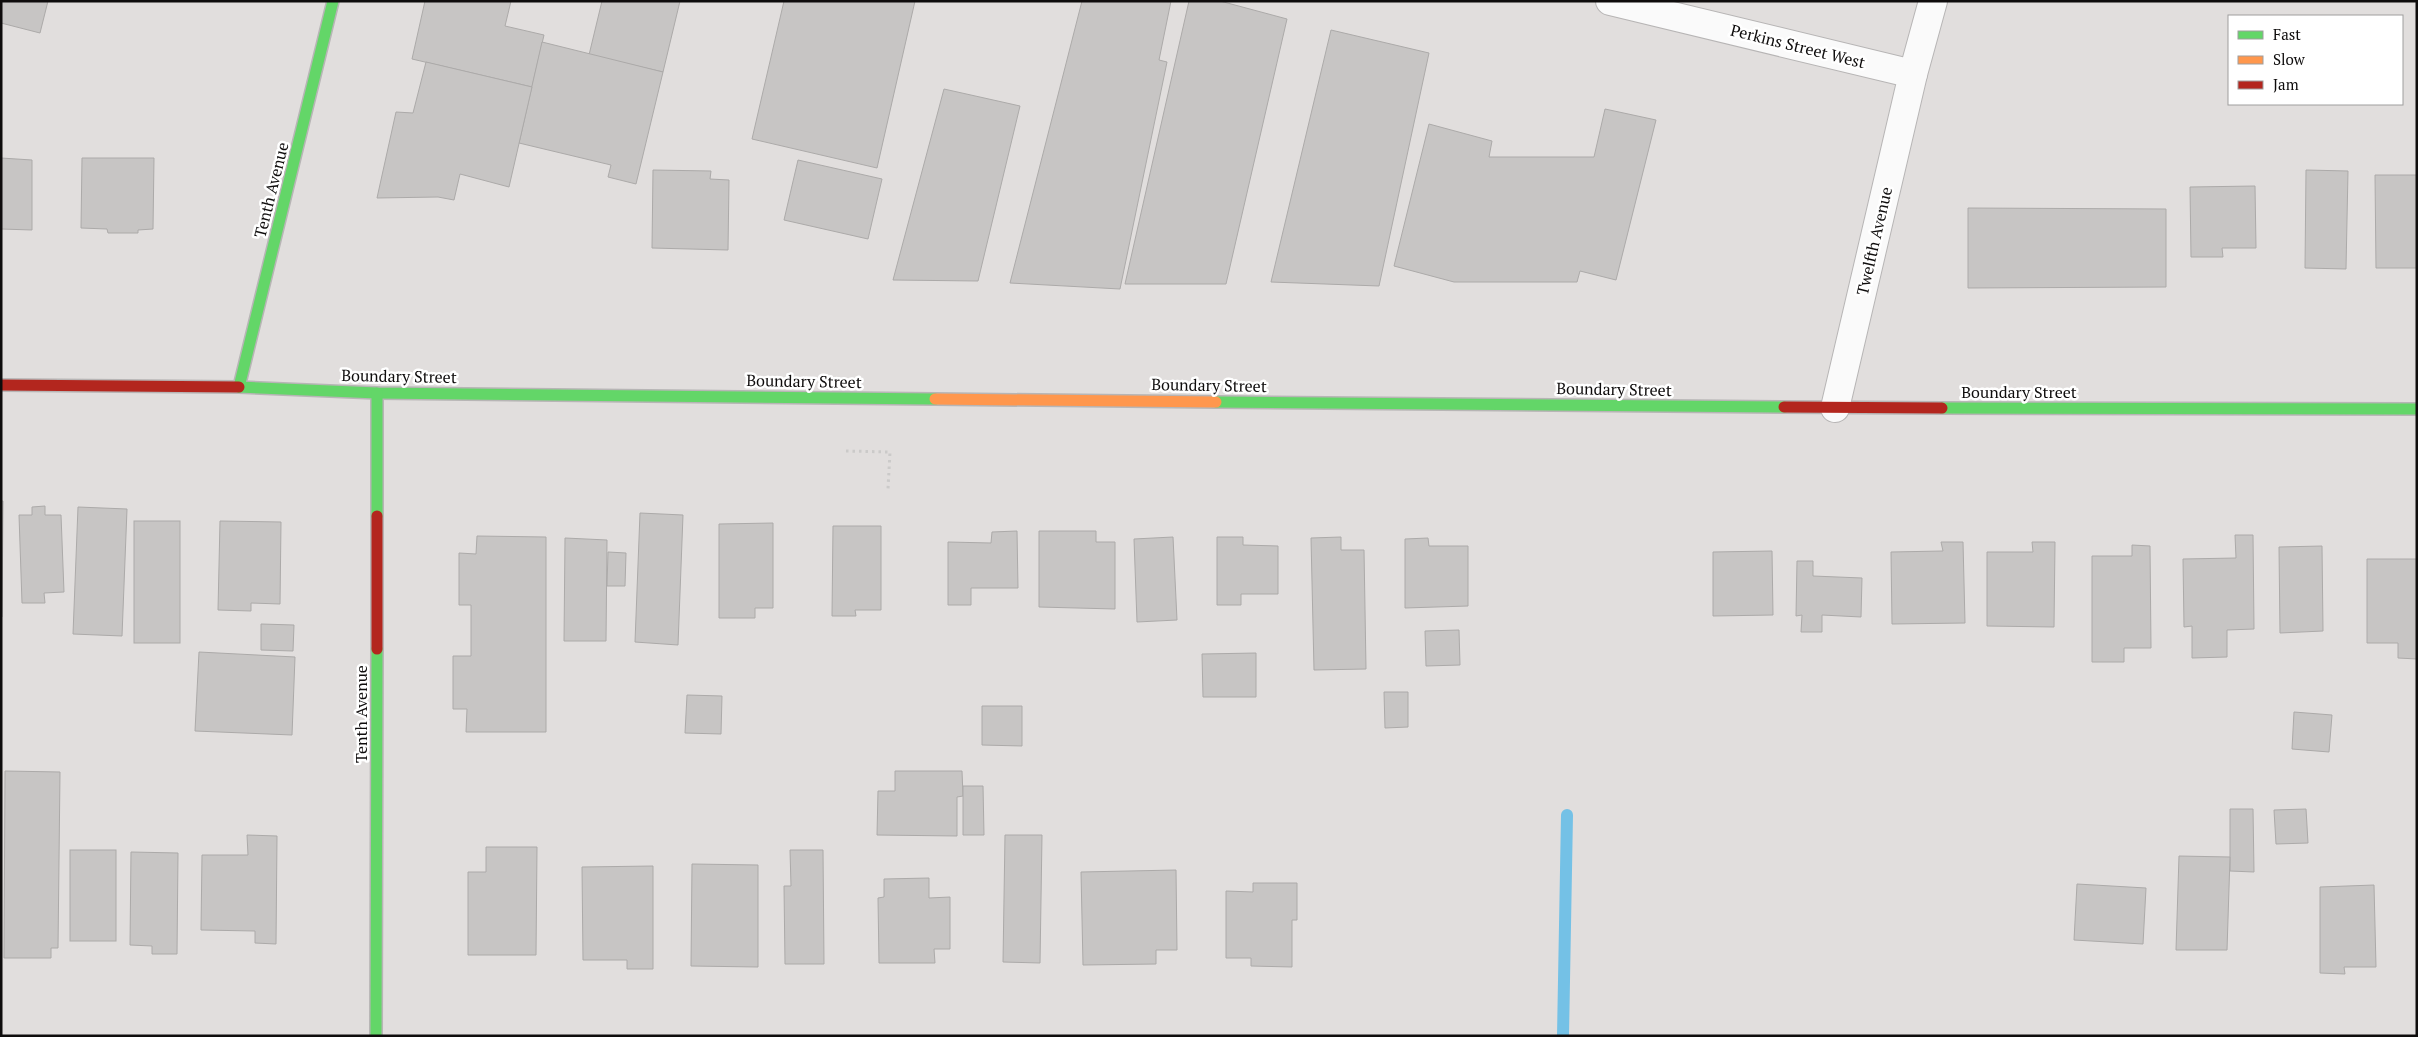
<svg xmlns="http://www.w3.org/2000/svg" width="2418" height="1037" font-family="'PT Serif',serif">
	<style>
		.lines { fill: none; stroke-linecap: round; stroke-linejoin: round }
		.stream { stroke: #74c1e6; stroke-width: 12 }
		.building { fill: #c7c5c4; stroke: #acaaa9 }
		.street-casing { stroke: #b7b5b5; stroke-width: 30 }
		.fast-casing { stroke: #b7b5b5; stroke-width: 14 }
		.slow-casing { stroke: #b7b5b5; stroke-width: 14 }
		.jam-casing { stroke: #b7b5b5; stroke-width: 14 }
		.path { stroke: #cbcac9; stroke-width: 3; stroke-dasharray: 2.5 4; stroke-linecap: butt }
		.street { stroke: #fafafa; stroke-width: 28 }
		.fast { stroke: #63d668; stroke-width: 11 }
		.slow { stroke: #ff974d; stroke-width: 11 }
		.jam { stroke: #b3261e; stroke-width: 11 }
		.labels { text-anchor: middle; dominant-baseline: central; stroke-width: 5; stroke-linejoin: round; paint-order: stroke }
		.street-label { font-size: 16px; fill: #0e0c0c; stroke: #fff }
	</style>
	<rect width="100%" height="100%" fill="#e1dedd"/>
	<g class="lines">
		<!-- stream -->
		<path class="stream" d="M1563,1036l4,-221"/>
	</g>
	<!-- building -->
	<g class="building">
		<path d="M1,1h47l-8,32 -39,-10z"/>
		<path d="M425,1h86l-6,25 39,9 -12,52 -120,-28z"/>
		<path d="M602,1h78l-17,71 -74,-17z"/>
		<path d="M784,1h131l-38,167 -125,-29z"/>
		<path d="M1082,1h89l-12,59 8,2 -47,227 -110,-6z"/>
		<path d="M1189,1h31l67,18 -61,265h-101z"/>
		<path d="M1331,30l98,23 -50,233 -108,-4z"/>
		<path d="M542,42l121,30 -27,112 -28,-7 3,-12 -92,-22z"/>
		<path d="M426,62l106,25 -23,100 -49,-13 -6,26 -16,-3 -61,1 19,-86 17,1z"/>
		<path d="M944,89l76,17 -42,175 -85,-1z"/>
		<path d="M1605,109l51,11 -40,160 -36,-9 -3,11h-123l-60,-16 35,-142 63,17 -3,16h105z"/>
		<path d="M1,158l31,2v70l-31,-1z"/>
		<path d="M82,158h72l-1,71 -15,1v3h-30l-1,-4 -26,-1z"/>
		<path d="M798,160l84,19 -14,60 -84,-19z"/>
		<path d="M653,170l58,1 -1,8 19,1 -1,70 -76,-2z"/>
		<path d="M2306,170l42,1 -2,98 -41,-1z"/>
		<path d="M2375,175h42v93h-41z"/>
		<path d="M2255,186l1,62h-34l1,9h-32l-1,-70z"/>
		<path d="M1968,208l198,1v78l-198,1z"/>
		<path d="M1,501h2l-1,116h-1z"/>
		<path d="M45,506v9h16l3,77 -20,1 1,10h-23l-3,-88h13v-8z"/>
		<path d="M78,507l49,2 -5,127 -49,-2z"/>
		<path d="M640,513l43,2 -5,130 -43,-3z"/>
		<rect x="134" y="521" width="46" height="122"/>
		<path d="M220,521l61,1 -1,82 -29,-1v8l-33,-1z"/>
		<path d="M773,523v85h-18v10h-36v-94z"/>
		<path d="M833,526h48v84h-26l1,6h-24z"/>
		<path d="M1017,531l1,57h-47v17h-23v-63l43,1 1,-11z"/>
		<path d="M1039,531h57v11h19v67l-76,-2z"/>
		<path d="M2235,535h18l1,94 -27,1v27l-35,1v-32l-8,1 -1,-68 53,-1z"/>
		<path d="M477,536l69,1v195h-80l1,-23h-14v-53h18v-51h-12v-52l17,1z"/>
		<path d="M1173,537l4,83 -40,2 -3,-83z"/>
		<path d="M1217,537h26v8l35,1v48h-37v11h-24z"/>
		<path d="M1341,537v13h23l2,119 -52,1 -3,-132z"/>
		<path d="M565,538l42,2 -1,101h-42z"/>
		<path d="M1428,538l1,8h39v60l-63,2v-69z"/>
		<path d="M1941,542h22l2,81 -73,1 -1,-72 52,-1z"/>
		<path d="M2032,542h23l-1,85 -67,-1v-74h46z"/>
		<path d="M2132,545l18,1 1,102h-27v14h-32v-106h40z"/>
		<path d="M2322,546l1,85 -43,2 -1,-86z"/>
		<path d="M1772,551l1,64 -60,1v-64z"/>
		<path d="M608,552l18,1 -1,33h-18z"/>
		<path d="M2367,559h50v100l-19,-1v-15h-31z"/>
		<path d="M1797,561h16v15l49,2 -1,39 -39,-2v17h-21l1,-17 -6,1z"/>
		<path d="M261,624l33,1 -1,26 -32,-1z"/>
		<path d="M1459,630l1,35 -34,1 -1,-35z"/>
		<path d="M199,652l96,5 -3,78 -97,-4z"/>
		<path d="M1256,653v44h-53l-1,-43z"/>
		<path d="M1384,692h24v35l-23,1z"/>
		<path d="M687,695l35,1 -1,38 -36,-1z"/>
		<path d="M982,706h40v40l-40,-1z"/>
		<path d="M2294,712l38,3 -3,37 -37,-3z"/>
		<path d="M5,771l55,1 -2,176h-7v10h-47z"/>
		<path d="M895,771h67l1,25 -6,1v39l-80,-1 1,-44h17z"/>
		<path d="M963,786h20l1,49h-21z"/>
		<path d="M2230,809h23l1,63 -24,-1z"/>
		<path d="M2306,809l2,34 -32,1 -2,-34z"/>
		<path d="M247,835l30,1 -1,108 -21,-1v-12l-54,-1 1,-75h46z"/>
		<path d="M1005,835h37l-2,128 -37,-1z"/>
		<path d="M486,847h51l-1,108h-68v-83h18z"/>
		<rect x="70" y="850" width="46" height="91"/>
		<path d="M790,850h33l1,114h-39l-1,-78h7z"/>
		<path d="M131,852l47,1 -1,101h-25v-8l-22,-1z"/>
		<path d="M2179,856l51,1 -3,93h-51z"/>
		<path d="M692,864l66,1v102l-67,-1z"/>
		<path d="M653,866v103h-26v-9h-44l-1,-93z"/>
		<path d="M1176,870l1,80h-21v14l-73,1 -2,-93z"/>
		<path d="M929,878v20l21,-1v52h-16l1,14h-56l-1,-65 6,-1v-18z"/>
		<path d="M1253,883h44v37h-5v47l-41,-1v-8h-25v-67l27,1z"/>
		<path d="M2077,884l69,4 -3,56 -69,-4z"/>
		<path d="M2374,885l2,82h-32l1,7 -25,-1v-86z"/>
	</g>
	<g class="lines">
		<defs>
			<g id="street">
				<path d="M1610,1l303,73 20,-73"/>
				<path d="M1835,408l78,-334"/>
			</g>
			<g id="fast">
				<path d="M239,387l138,6 558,6"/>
				<path d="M239,387l94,-386"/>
				<path d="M1216,402l568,5"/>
				<path d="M1942,408l475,1"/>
				<path d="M377,516v-123"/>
				<path d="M376,1036l1,-387"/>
			</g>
			<path id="slow" d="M935,399l281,3"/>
			<g id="jam">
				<path d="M1,385l238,2"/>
				<path d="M1784,407l158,1"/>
				<path d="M377,649v-133"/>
			</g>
		</defs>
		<!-- street casing -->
		<use href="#street" class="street-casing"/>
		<!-- fast casing -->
		<use href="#fast" class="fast-casing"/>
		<!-- slow casing -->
		<use href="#slow" class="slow-casing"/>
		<!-- jam casing -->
		<use href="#jam" class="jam-casing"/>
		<!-- path -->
		<path class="path" d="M846,451l44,1 -2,37"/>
		<!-- street -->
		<use href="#street" class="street"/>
		<!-- fast -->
		<use href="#fast" class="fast"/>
		<!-- slow -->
		<use href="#slow" class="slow"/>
		<!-- jam -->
		<use href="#jam" class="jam"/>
	</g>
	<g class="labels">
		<!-- street labels -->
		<g class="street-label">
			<text transform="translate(1798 46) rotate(14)">Perkins Street West</text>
			<text transform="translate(271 190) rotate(-76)">Tenth Avenue</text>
			<text transform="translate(1874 241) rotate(-77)">Twelfth Avenue</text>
			<text transform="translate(399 376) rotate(1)">Boundary Street</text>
			<text transform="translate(804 381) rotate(1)">Boundary Street</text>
			<text transform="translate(1209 385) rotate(1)">Boundary Street</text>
			<text transform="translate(1614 389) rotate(1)">Boundary Street</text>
			<text x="2019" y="392">Boundary Street</text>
			<text transform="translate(361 714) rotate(-90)">Tenth Avenue</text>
		</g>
	</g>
	<!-- border -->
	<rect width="2418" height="1037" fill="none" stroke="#0e0c0c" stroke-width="5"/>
	<!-- legend -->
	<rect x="2228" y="15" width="175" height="90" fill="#ffffff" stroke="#9f9e9e"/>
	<rect x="2238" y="31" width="25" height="8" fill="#63d668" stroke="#9f9e9e"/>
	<text x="2273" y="40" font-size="15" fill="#0e0c0c">Fast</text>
	<rect x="2238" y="56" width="25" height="8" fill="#ff974d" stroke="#9f9e9e"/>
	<text x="2273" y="65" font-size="15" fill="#0e0c0c">Slow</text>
	<rect x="2238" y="81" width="25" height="8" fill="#b3261e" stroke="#9f9e9e"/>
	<text x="2273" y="90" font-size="15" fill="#0e0c0c">Jam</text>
</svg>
